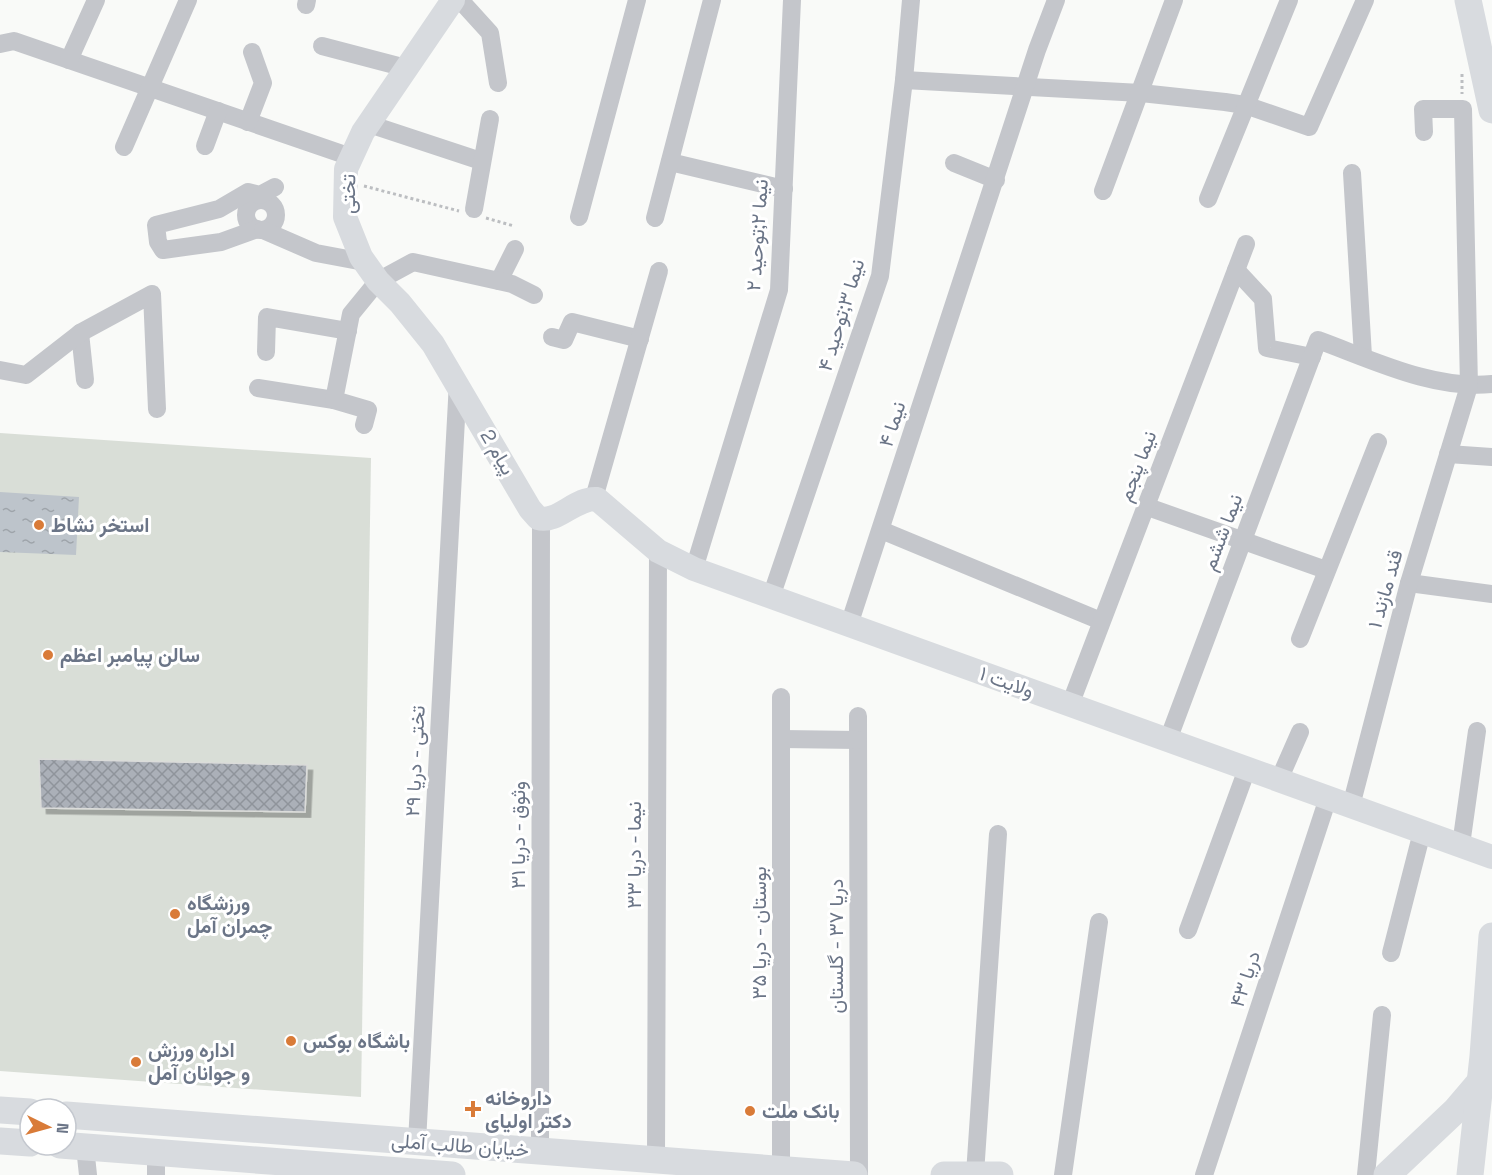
<svg xmlns="http://www.w3.org/2000/svg" width="1492" height="1175" font-family="'Space Grotesk',Vazirmatn,sans-serif">
	<style>
		.pitch { fill: #d9ded7 }
		.water { fill: url(#water-ripples) }
		.building { fill: url(#building-cross-hatch); stroke: #dbdcda; stroke-width: 1.5; filter: url(#shadow) }
		.lines { fill: none; stroke-linecap: round; stroke-linejoin: round }
		.path { stroke: #bcbec1; stroke-width: 3; stroke-dasharray: 3 3; stroke-linecap: butt }
		.street { stroke: #c4c6cb; stroke-width: 18 }
		.secondary { stroke: #d8dbdf; stroke-width: 24 }
		.primary { stroke: #d8dbdf; stroke-width: 27 }
		.poi-dot { fill: #d97b38; stroke: #fff; stroke-width: 2 }
		.labels { text-anchor: middle; dominant-baseline: central; stroke-width: 6; stroke-linejoin: round; paint-order: stroke }
		.street-label { font-size: 20px; fill: #6b7587; stroke: #fff }
		.poi-label { font-size: 20px; font-weight: bold; fill: #6b7587; stroke: #fff; text-anchor: start }
	</style>
	<defs>
		<pattern id="water-ripples" width="26" height="14" patternUnits="userSpaceOnUse" patternTransform="scale(1.5)"><rect width="26" height="14" fill="#bdc4cb"/><path d="M2 4q2-2 4 0t4 0M15 11q2-2 4 0t4 0" fill="none" stroke="#9ea4aa"/></pattern>
		<pattern id="building-cross-hatch" width="8" height="8" patternUnits="userSpaceOnUse" patternTransform="scale(1.5)"><rect width="8" height="8" fill="#abb0b8"/><path d="M0 0l8 8M0 8l8-8" fill="none" stroke="#8f949b"/></pattern>
		<filter id="shadow"><feDropShadow dx="5.5" dy="5.5" stdDeviation="0" flood-color="#0004"/></filter>
	</defs>
	<rect width="100%" height="100%" fill="#f9faf8"/>
	<!-- pitch -->
	<path class="pitch" d="M0,433l371,25 -10,639 -361,-26z"/>
	<!-- water -->
	<path class="water" d="M0,492l79,5 -3,58 -76,-3z"/>
	<!-- building -->
	<path class="building" d="M39,759l268,6 -2,47 -264,-4z"/>
	<g class="lines">
		<!-- path -->
		<g class="path">
			<path d="M1462,74v20"/>
			<path d="M364,186l95,25"/>
			<path d="M486,218l28,8"/>
		</g>
		<!-- street -->
		<g class="street">
			<path d="M460,0l30,33 8,50"/>
			<path d="M306,5l1,-5"/>
			<path d="M0,44l14,-3 337,116"/>
			<path d="M322,46l84,22"/>
			<path d="M69,60l27,-60"/>
			<path d="M904,80l237,13 84,9 20,3 64,22 56,-127"/>
			<path d="M248,122l15,-39 -11,-31"/>
			<path d="M369,124l112,37"/>
			<path d="M205,146l13,-35"/>
			<path d="M124,147l64,-147"/>
			<path d="M670,162l114,27"/>
			<path d="M954,163l42,17"/>
			<path d="M1352,173l11,183"/>
			<path d="M1103,191l71,-191"/>
			<path d="M1208,199l81,-199"/>
			<circle cx="261" cy="215" r="15"/>
			<path d="M474,209l16,-90"/>
			<path d="M579,217l58,-217"/>
			<path d="M655,218l57,-218"/>
			<path d="M257,229l-36,13 -58,8 -5,-8 -2,-17 63,-16 29,-17 12,3 15,-8"/>
			<path d="M263,230l53,23 48,9"/>
			<path d="M1236,270l27,29 4,49 45,9"/>
			<path d="M499,281l16,-32"/>
			<path d="M80,333l5,47"/>
			<path d="M552,337l12,3 8,-18 68,17"/>
			<path d="M266,352l1,-35 81,14"/>
			<path d="M0,370l26,5 54,-42 72,-39 5,115"/>
			<path d="M258,388l76,12"/>
			<path d="M364,425l4,-15 -34,-10 17,-86 27,-33 35,-19 99,22 22,11"/>
			<path d="M1448,454l44,3"/>
			<path d="M594,498l65,-227"/>
			<path d="M1145,506l181,64"/>
			<path d="M881,530l220,91"/>
			<path d="M694,569l85,-279 13,-290"/>
			<path d="M1409,583l83,11"/>
			<path d="M771,597l109,-321 24,-196 7,-80"/>
			<path d="M849,625l188,-575 19,-50"/>
			<path d="M1300,639l78,-197"/>
			<path d="M1070,705l176,-461"/>
			<path d="M858,716l1,459"/>
			<path d="M782,739l76,1"/>
			<path d="M1168,740l150,-400c55,20 115,50 174,44"/>
			<path d="M1279,780l21,-48"/>
			<path d="M1351,806l58,-223 60,-197 -6,-277h-40l1,23"/>
			<path d="M1461,845l16,-114"/>
			<path d="M1188,930l59,-161"/>
			<path d="M1391,953l31,-121"/>
			<path d="M417,1142l41,-760"/>
			<path d="M85,1147l3,28"/>
			<path d="M540,1151l1,-632"/>
			<path d="M156,1153v22"/>
			<path d="M656,1160l2,-609"/>
			<path d="M781,1168v-471"/>
			<path d="M975,1174l23,-340"/>
			<path d="M1063,1175l36,-253"/>
			<path d="M1204,1175l124,-377"/>
			<path d="M1366,1175l16,-160"/>
		</g>
		<!-- secondary -->
		<path class="secondary" d="M453,0l-90,132 -17,37 -1,48 16,40 17,24 22,22 33,41 97,165 8,9c19,6 38,-21 59,-19l61,52 36,18 798,288"/>
		<!-- primary -->
		<g class="primary">
			<path d="M1468,0l24,110"/>
			<path d="M0,1110l30,2"/>
			<path d="M66,1115l788,60"/>
			<path d="M0,1141l30,2"/>
			<path d="M60,1145l392,30"/>
			<path d="M944,1175h56"/>
			<path d="M1387,1175l69,-65 23,-27"/>
			<path d="M1470,1175l13,-119 9,-120"/>
		</g>
	</g>
	<!-- markers -->
	<g class="poi-dot">
		<circle cx="39" cy="525" r="6"/>
		<circle cx="48" cy="655" r="6"/>
		<circle cx="175" cy="914" r="6"/>
		<circle cx="291" cy="1041" r="6"/>
		<circle cx="136" cy="1062" r="6"/>
		<path d="M470 1100h6v6h6v6h-6v6h-6v-6h-6v-6h6z"/>
		<circle cx="750" cy="1111" r="6"/>
	</g>
	<g class="labels">
		<!-- street labels -->
		<g class="street-label">
			<text transform="translate(348 194) rotate(-89)">تختی</text>
			<text transform="translate(757 235) rotate(-86)">نیما ۲;توحید ۲</text>
			<text transform="translate(841 315) rotate(-73)">نیما ۳;توحید ۴</text>
			<text transform="translate(892 424) rotate(-72)">نیما ۴</text>
			<text transform="translate(498 452) rotate(60)">پیام 2</text>
			<text transform="translate(1137 466) rotate(-69)">نیما پنجم</text>
			<text transform="translate(1222 532) rotate(-69)">نیما ششم</text>
			<text transform="translate(1385 589) rotate(-74)">قند مازند ۱</text>
			<text transform="translate(1007 682) rotate(20)">ولایت ۱</text>
			<text transform="translate(415 761) rotate(-87)">تختی - دریا ۲۹</text>
			<text transform="translate(518 835) rotate(-90)">وثوق - دریا ۳۱</text>
			<text transform="translate(634 855) rotate(-90)">نیما - دریا ۳۳</text>
			<text transform="translate(759 933) rotate(-90)">بوستان - دریا ۳۵</text>
			<text transform="translate(836 946) rotate(-90)">دریا ۳۷ - گلستان</text>
			<text transform="translate(1245 979) rotate(-72)">دریا ۴۳</text>
			<text transform="translate(460 1145) rotate(4)">خیابان طالب آملی</text>
		</g>
		<!-- poi labels -->
		<g class="poi-label">
			<text x="51" y="525">استخر نشاط</text>
			<text x="60" y="655">سالن پیامبر اعظم</text>
			<text x="187" y="903">ورزشگاه<tspan x="187" dy="23">چمران آمل</tspan></text>
			<text x="303" y="1041">باشگاه‌ بوکس</text>
			<text x="148" y="1050">اداره ورزش<tspan x="148" dy="23">و جوانان آمل</tspan></text>
			<text x="485" y="1098">داروخانه<tspan x="485" dy="23">دکتر اولیای</tspan></text>
			<text x="762" y="1111">بانک ملت</text>
		</g>
	</g>
	<!-- north arrow -->
	<g transform="translate(48 1127) rotate(95)"><circle r="28" fill="#ffffff" stroke="#c4c8cf" stroke-width="1.5"/>
	<path d="M0-4.5L10 22L0 15L-10 22Z" fill="#d97b38"/>
	<text y="-9" font-size="16" font-weight="bold" text-anchor="middle" fill="#6b7587">N</text>
	</g>
</svg>
